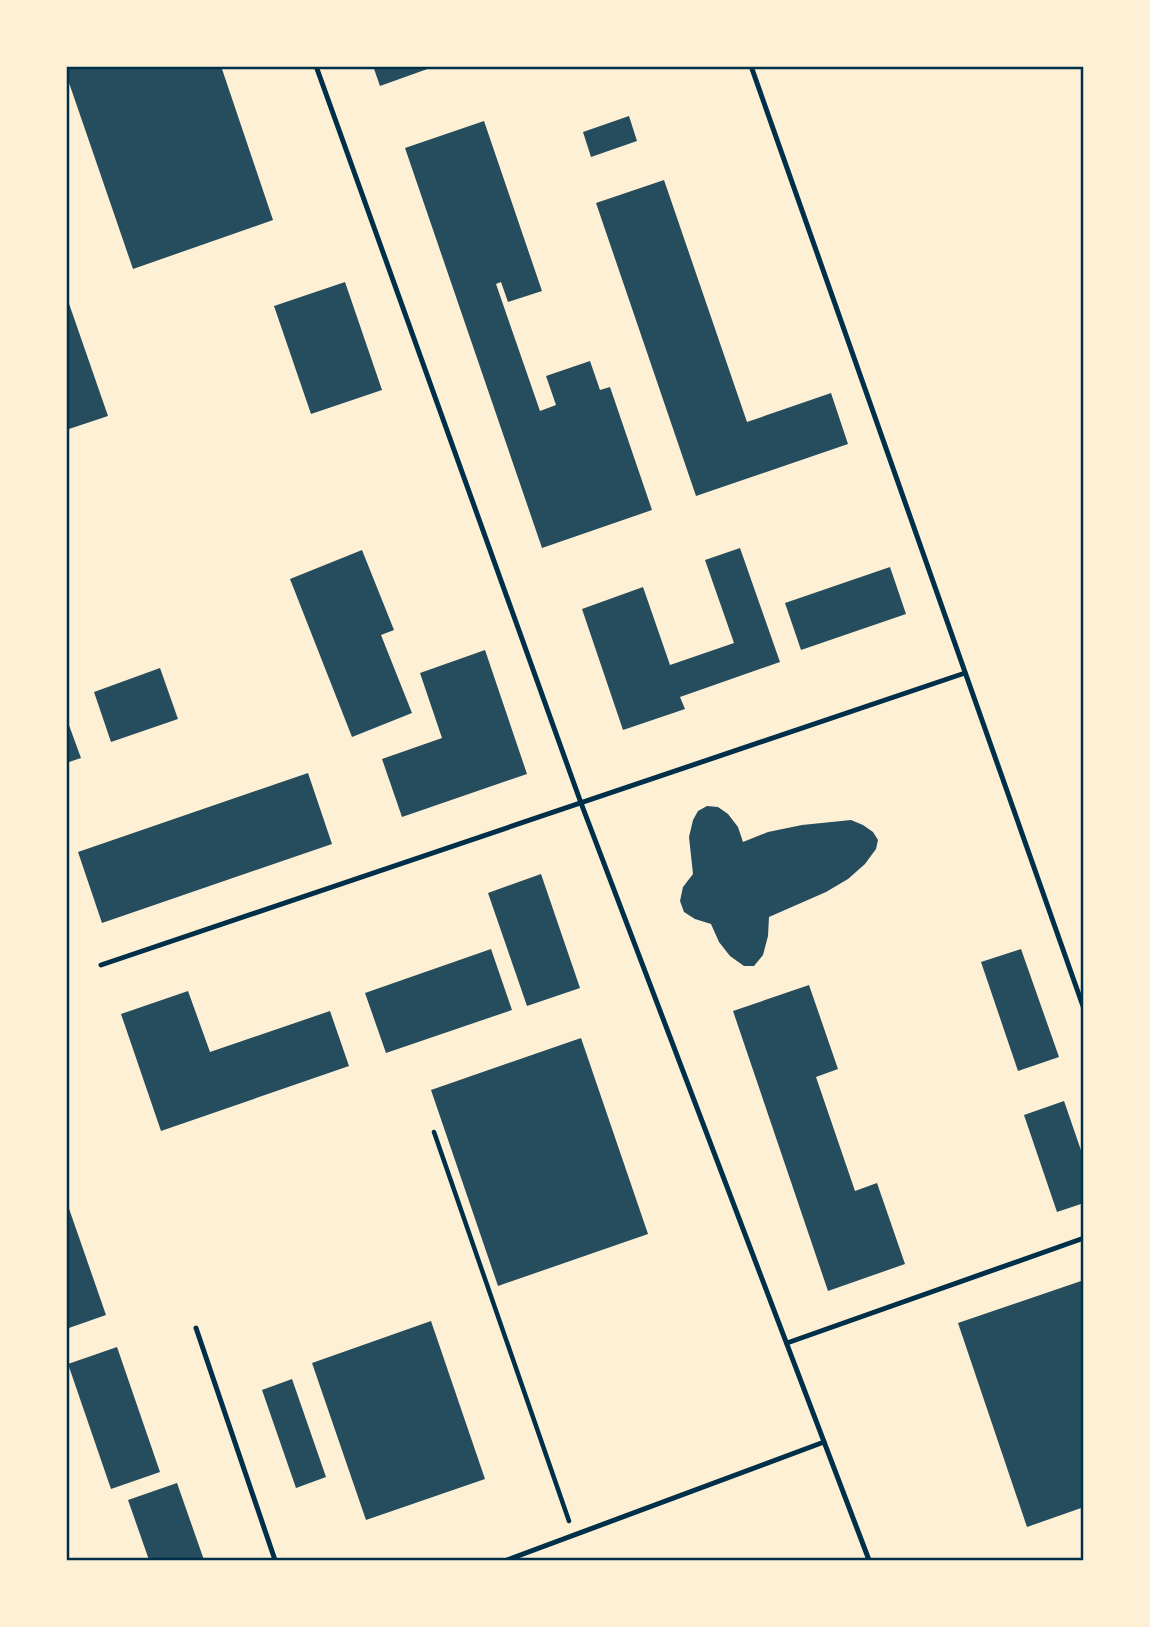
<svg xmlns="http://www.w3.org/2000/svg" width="1150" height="1627" font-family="Barlow,sans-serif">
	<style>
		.building { fill: #264d5e }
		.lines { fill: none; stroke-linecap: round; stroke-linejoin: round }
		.path { stroke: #003049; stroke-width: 4.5 }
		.service { stroke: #003049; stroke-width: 5 }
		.neatline { fill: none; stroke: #003049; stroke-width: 2.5 }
	</style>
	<rect width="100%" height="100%" fill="#fdf0d5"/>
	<!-- building -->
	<g class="building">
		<path d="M66,66h155l52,154 -140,49 -67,-195z"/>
		<path d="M373,66h60v1l-53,19z"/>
		<path d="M629,116l8,25 -46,16 -8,-25z"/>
		<path d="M484,121l58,170 -34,11 -7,-20 -5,2 44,127 16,-6 -10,-29 44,-15 10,29 10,-3 42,123 -110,38 -137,-400z"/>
		<path d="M664,180l83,242 84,-29 17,51 -152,52 -100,-293z"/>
		<path d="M345,282l37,108 -71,24 -37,-108z"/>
		<path d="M66,295l42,121 -42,14z"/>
		<path d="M740,548l40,114 -100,35 5,12 -62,21 -41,-121 61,-22 27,78 64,-22 -29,-83z"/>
		<path d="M362,550l32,80 -13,5 31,78 -60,24 -62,-158z"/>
		<path d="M890,567l16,47 -105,36 -16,-47z"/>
		<path d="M485,650l42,124 -125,43 -20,-58 60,-21 -22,-65z"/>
		<path d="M160,668l18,51 -67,23 -17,-50z"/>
		<path d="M66,717l15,41 -15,5z"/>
		<path d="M308,773l24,71 -230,79 -24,-71z"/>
		<path d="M707,806l11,1 10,7 10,13 5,15 25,-10 34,-7 49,-5 12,5 10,7 5,8 -2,9 -11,15 -17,15 -22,13 -57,25 -1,19 -5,19 -9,11h-10l-14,-10 -11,-14 -8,-18 -16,-5 -11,-7 -4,-11 3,-14 10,-13 -4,-37 4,-17 5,-9z"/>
		<path d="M541,874l39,114 -53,18 -39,-113z"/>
		<path d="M491,949l21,61 -126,43 -21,-60z"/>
		<path d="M1021,949l38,108 -41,14 -37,-109z"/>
		<path d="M809,985l29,84 -22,8 39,114 22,-8 28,81 -77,27 -95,-280z"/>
		<path d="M188,991l22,61 120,-41 19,55 -188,65 -40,-117z"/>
		<path d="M581,1038l67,196 -150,52 -67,-196z"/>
		<path d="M1064,1101l20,58v44l-27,9 -33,-97z"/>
		<path d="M66,1200l40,115 -40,14z"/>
		<path d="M1084,1280v227l-57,20 -69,-204z"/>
		<path d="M431,1321l54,158 -119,41 -54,-157z"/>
		<path d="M117,1347l43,125 -49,17 -43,-125z"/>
		<path d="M292,1379l34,98 -30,11 -34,-98z"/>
		<path d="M177,1483l27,77h-55l-21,-60z"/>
	</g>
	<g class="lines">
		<!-- path -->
		<path class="path" d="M434,1132l135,389"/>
		<!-- service -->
		<g class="service">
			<path d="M316,66l265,737 288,757"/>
			<path d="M751,66l333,943"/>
			<path d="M101,965l864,-292"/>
			<path d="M196,1328l79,232"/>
			<path d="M787,1343l297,-105"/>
			<path d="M507,1560l317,-118"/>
		</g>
	</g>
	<!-- border -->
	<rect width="1150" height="1627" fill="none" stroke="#fdf0d5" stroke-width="136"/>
	<rect x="68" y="68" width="1014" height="1491" class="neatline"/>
</svg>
